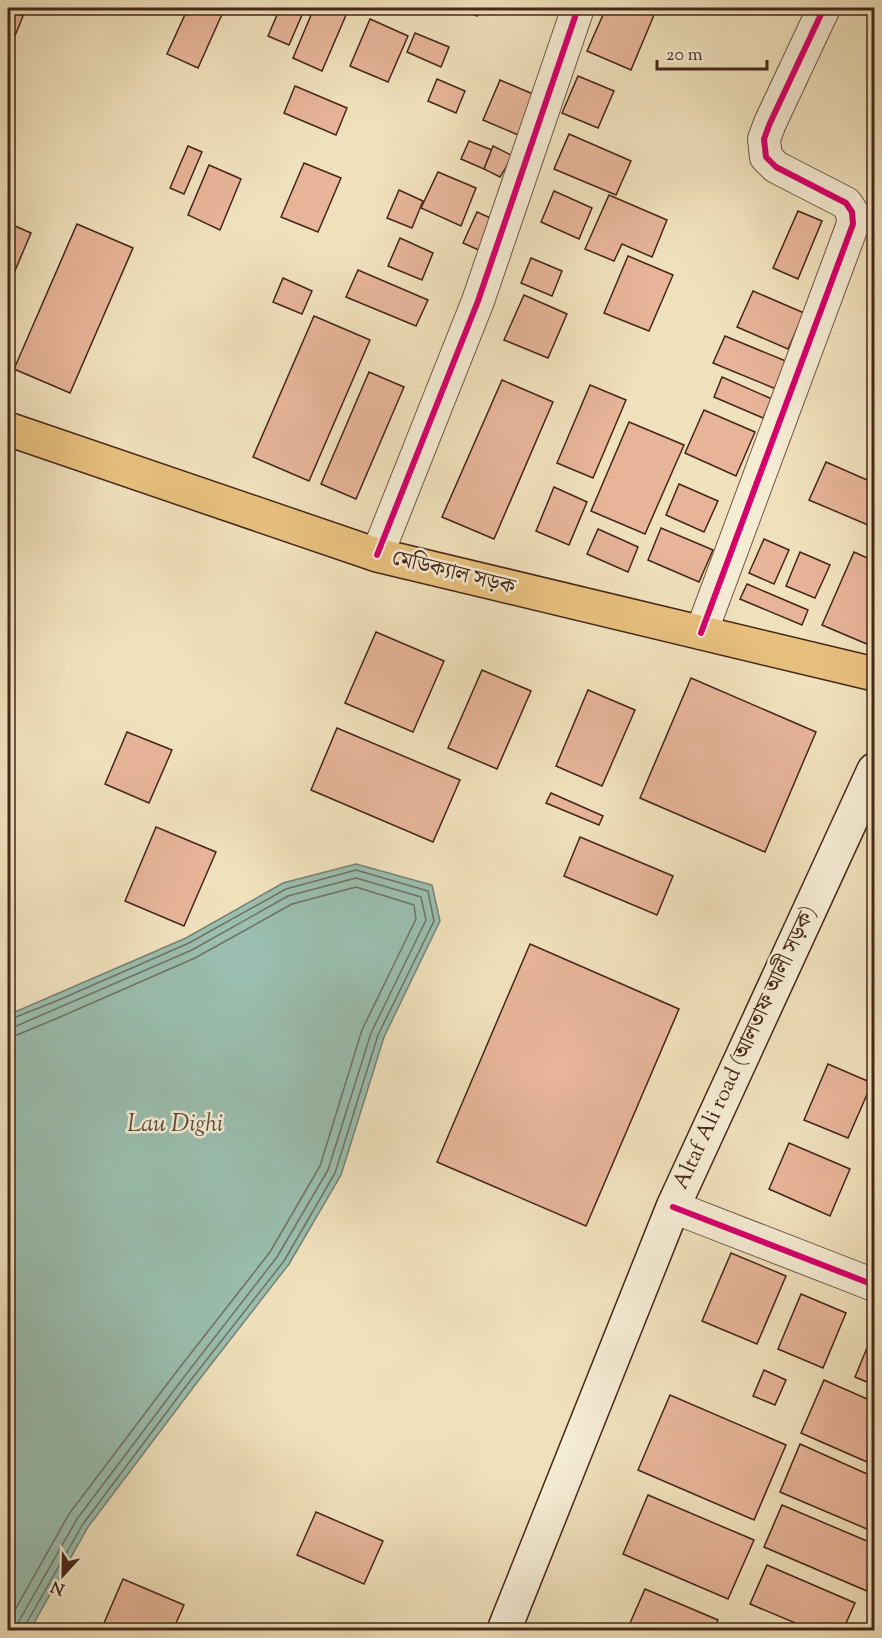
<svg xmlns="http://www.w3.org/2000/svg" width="882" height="1638" font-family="'Sorts Mill Goudy','Noto Serif Bengali',serif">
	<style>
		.water { fill: #9abeaf; stroke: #788273; stroke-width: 1.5 }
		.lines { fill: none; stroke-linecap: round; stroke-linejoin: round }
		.shore { stroke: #707264; stroke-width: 1.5 }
		.building { fill: #e7b49a; stroke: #452718; stroke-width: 1.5 }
		.street-casing { stroke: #705641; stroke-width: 34 }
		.secondary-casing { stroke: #452718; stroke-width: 36 }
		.primary-casing { stroke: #452718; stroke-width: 36 }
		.street { stroke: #f5ecd4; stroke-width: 32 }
		.secondary { stroke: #f5ecd4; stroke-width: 33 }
		.primary { stroke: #e8c07e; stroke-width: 33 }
		.cycleway-casing { stroke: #f5ecd4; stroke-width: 10 }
		.cycleway { stroke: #d6006c; stroke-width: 6 }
		.labels { text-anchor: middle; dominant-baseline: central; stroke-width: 5; stroke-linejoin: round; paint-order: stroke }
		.street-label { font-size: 22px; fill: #452718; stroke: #f5ecd4 }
		.water-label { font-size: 24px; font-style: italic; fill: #5a4d3e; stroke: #f5ecd4 }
	</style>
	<rect width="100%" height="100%" fill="#f0e1bd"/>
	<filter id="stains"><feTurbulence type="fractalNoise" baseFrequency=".00333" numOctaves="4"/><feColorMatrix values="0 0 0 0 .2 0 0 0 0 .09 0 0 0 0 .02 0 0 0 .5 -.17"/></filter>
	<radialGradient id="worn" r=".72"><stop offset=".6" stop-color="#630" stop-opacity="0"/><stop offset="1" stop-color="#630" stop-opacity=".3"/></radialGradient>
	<!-- water -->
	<path class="water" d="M356,864l76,21 8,36 -56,116 -43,138 -52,89 -94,121 -107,142 -58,103h-22v-615l178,-77 97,-55z"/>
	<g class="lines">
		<!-- shore -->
		<g class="shore">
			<path d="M8,1020l46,-18 135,-59 97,-54 70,-19 72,21 6,30 -56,114 -43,138 -51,88 -94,120 -107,143 -57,100 -1,6"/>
			<path d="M8,1027h6l178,-77 96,-54 68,-18 65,19 5,23 -55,113 -43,137 -51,87 -93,120 -107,142 -58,102 -2,9"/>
			<path d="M8,1036l9,-1 43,-18 135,-59 97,-54 64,-17 58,18 2,14 -54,111 -42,136 -50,86 -93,119 -108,143 -58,103 -3,13"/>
		</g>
	</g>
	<!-- building -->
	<g class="building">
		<path d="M188,8h23l12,4 -25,56 -31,-14z"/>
		<path d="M280,8h25l-16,37 -21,-9z"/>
		<path d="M314,8h35l-27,63 -29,-13z"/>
		<path d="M458,8h23l-4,8z"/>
		<path d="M606,8h30l18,7 -23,55 -44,-19z"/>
		<path d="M8,10l15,6 -15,37z"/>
		<path d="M370,19l38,17 -20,46 -38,-16z"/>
		<path d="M415,33l34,14 -8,20 -34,-15z"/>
		<path d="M578,76l36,15 -16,37 -36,-15z"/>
		<path d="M437,79l28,12 -9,22 -28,-12z"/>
		<path d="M500,80l40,17 -17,40 -40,-17z"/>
		<path d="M295,86l52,22 -11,27 -52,-22z"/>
		<path d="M569,134l62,27 -15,34 -62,-26z"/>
		<path d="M469,141l23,9 -8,19 -23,-10z"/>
		<path d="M188,146l14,6 -18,42 -14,-6z"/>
		<path d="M493,146l20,10 -13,21 -16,-8z"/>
		<path d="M304,163l37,15 -23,54 -37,-15z"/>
		<path d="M209,165l32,14 -21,51 -32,-15z"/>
		<path d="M438,172l38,16 -15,38 -40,-18z"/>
		<path d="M399,190l24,11 -11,27 -25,-10z"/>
		<path d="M554,191l38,17 -13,31 -38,-17z"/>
		<path d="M609,195l58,25 -15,37 -30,-13 -8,17 -29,-12z"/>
		<path d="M798,211l24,10 -24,58 -25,-11z"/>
		<path d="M477,212l18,8 -14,31 -18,-8z"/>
		<path d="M8,223l23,10 -23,54z"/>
		<path d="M77,224l56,24 -63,145 -56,-24z"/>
		<path d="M400,238l33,15 -11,27 -34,-14z"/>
		<path d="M628,256l45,19 -24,56 -45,-18z"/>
		<path d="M531,258l31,13 -10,25 -31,-13z"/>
		<path d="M358,270l70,30 -12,26 -70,-29z"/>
		<path d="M283,278l29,13 -10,23 -29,-12z"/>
		<path d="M753,291l51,22 -16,36 -51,-22z"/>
		<path d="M524,295l43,19 -19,44 -44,-18z"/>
		<path d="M314,316l56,24 -61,141 -56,-24z"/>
		<path d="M725,336l63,26 -12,27 -63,-26z"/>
		<path d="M369,372l35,15 -48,112 -35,-15z"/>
		<path d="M722,377l50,22 -9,19 -49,-21z"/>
		<path d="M502,380l51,22 -59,137 -52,-22z"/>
		<path d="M590,385l36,15 -33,78 -36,-15z"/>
		<path d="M704,410l51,22 -19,44 -51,-23z"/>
		<path d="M629,422l55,23 -39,89 -54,-23z"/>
		<path d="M826,462l48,21v28l-6,14 -59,-25z"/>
		<path d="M679,484l39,17 -14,31 -38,-17z"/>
		<path d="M554,487l33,15 -18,43 -33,-14z"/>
		<path d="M661,528l52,22 -14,32 -51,-22z"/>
		<path d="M598,529l40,18 -10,25 -41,-18z"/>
		<path d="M764,539l25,11 -15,34 -25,-11z"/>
		<path d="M800,552l30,13 -15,33 -29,-12z"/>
		<path d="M854,552l20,9v86l-52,-22z"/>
		<path d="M747,584l61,26 -6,15 -62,-26z"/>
		<path d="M376,632l68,29 -31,71 -68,-29z"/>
		<path d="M482,670l49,21 -34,78 -49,-21z"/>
		<path d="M691,678l125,54 -51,120 -125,-54z"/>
		<path d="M588,690l47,20 -33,76 -46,-20z"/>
		<path d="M337,728l123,52 -27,62 -122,-52z"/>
		<path d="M127,732l45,18 -23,53 -44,-19z"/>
		<path d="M551,793l52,23 -4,9 -53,-22z"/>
		<path d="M156,827l60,25 -32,74 -59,-25z"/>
		<path d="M580,837l93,39 -16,39 -93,-39z"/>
		<path d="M530,944l149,65 -93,217 -149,-64z"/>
		<path d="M828,1064l44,19 -24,55 -44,-18z"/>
		<path d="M789,1143l61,26 -20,47 -61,-27z"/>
		<path d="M731,1253l55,23 -29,68 -55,-23z"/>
		<path d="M801,1294l45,19 -23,55 -45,-19z"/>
		<path d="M874,1331v54l-19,-8z"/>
		<path d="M764,1370l22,10 -11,25 -22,-9z"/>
		<path d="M824,1380l50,22v63l-73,-32z"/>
		<path d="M670,1395l116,50 -32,75 -116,-50z"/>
		<path d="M800,1444l74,33v55l-94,-40z"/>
		<path d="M648,1495l106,45 -26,59 -105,-45z"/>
		<path d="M782,1505l92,39v50l-110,-47z"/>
		<path d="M316,1512l67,29 -19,43 -67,-29z"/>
		<path d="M767,1565l88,38 -12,27h-31l-62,-26z"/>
		<path d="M123,1579l61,26 -11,25h-72z"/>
		<path d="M645,1589l73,31 -4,10h-87z"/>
	</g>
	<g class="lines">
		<defs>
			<g id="street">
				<path d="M377,555l101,-254 100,-293"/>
				<path d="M701,633l152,-409 -1,-12 -6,-9 -70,-36 -10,-10 -2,-18 6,-16 54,-115"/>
				<path d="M673,1207l201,78"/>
			</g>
			<path id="secondary" d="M504,1630l169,-423 201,-437"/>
			<path id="primary" d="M8,429l369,126 497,119"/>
		</defs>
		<!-- street casing -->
		<use href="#street" class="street-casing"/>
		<!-- secondary casing -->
		<use href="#secondary" class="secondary-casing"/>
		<!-- primary casing -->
		<use href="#primary" class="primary-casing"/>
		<!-- street -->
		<use href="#street" class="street"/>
		<!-- secondary -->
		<use href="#secondary" class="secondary"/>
		<!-- primary -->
		<use href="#primary" class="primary"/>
		<defs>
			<g id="cycleway">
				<path d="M377,555l101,-254 100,-293"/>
				<path d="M701,633l152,-409 -1,-12 -6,-9 -70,-36 -10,-10 -2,-18 6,-16 54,-115"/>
				<path d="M673,1207l201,78"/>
			</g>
		</defs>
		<!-- cycleway casing -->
		<use href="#cycleway" class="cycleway-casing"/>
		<!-- cycleway -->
		<use href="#cycleway" class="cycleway"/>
	</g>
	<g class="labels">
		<!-- street labels -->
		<g class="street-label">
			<text transform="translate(453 574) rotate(14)">মেডিক্যাল সড়ক</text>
			<text transform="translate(746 1048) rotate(-65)">Altaf Ali road (আলতাফ আলী সড়ক)</text>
		</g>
		<!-- water labels -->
		<g class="water-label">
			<text x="175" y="1125">Lau Dighi</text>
		</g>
	</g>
	<!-- margin -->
	<rect width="882" height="1638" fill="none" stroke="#f0e1bd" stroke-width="30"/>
	<rect x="9" y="9" width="864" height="1620" fill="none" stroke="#452718" stroke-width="3"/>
	<rect x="15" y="15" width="852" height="1608" fill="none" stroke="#452718" stroke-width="1.5"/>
	<!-- north arrow -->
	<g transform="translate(63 1575) rotate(202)" stroke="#f5ecd4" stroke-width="4.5" paint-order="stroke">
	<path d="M0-4.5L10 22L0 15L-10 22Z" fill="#452718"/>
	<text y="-9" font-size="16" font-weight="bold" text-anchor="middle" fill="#452718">N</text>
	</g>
	<!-- scale -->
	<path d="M657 60v9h110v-9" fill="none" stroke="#452718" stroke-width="3"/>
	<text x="666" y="60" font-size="18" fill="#452718" stroke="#f5ecd4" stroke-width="4.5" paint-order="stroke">20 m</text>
	<rect width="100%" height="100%" filter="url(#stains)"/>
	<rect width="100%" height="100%" fill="url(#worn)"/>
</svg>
